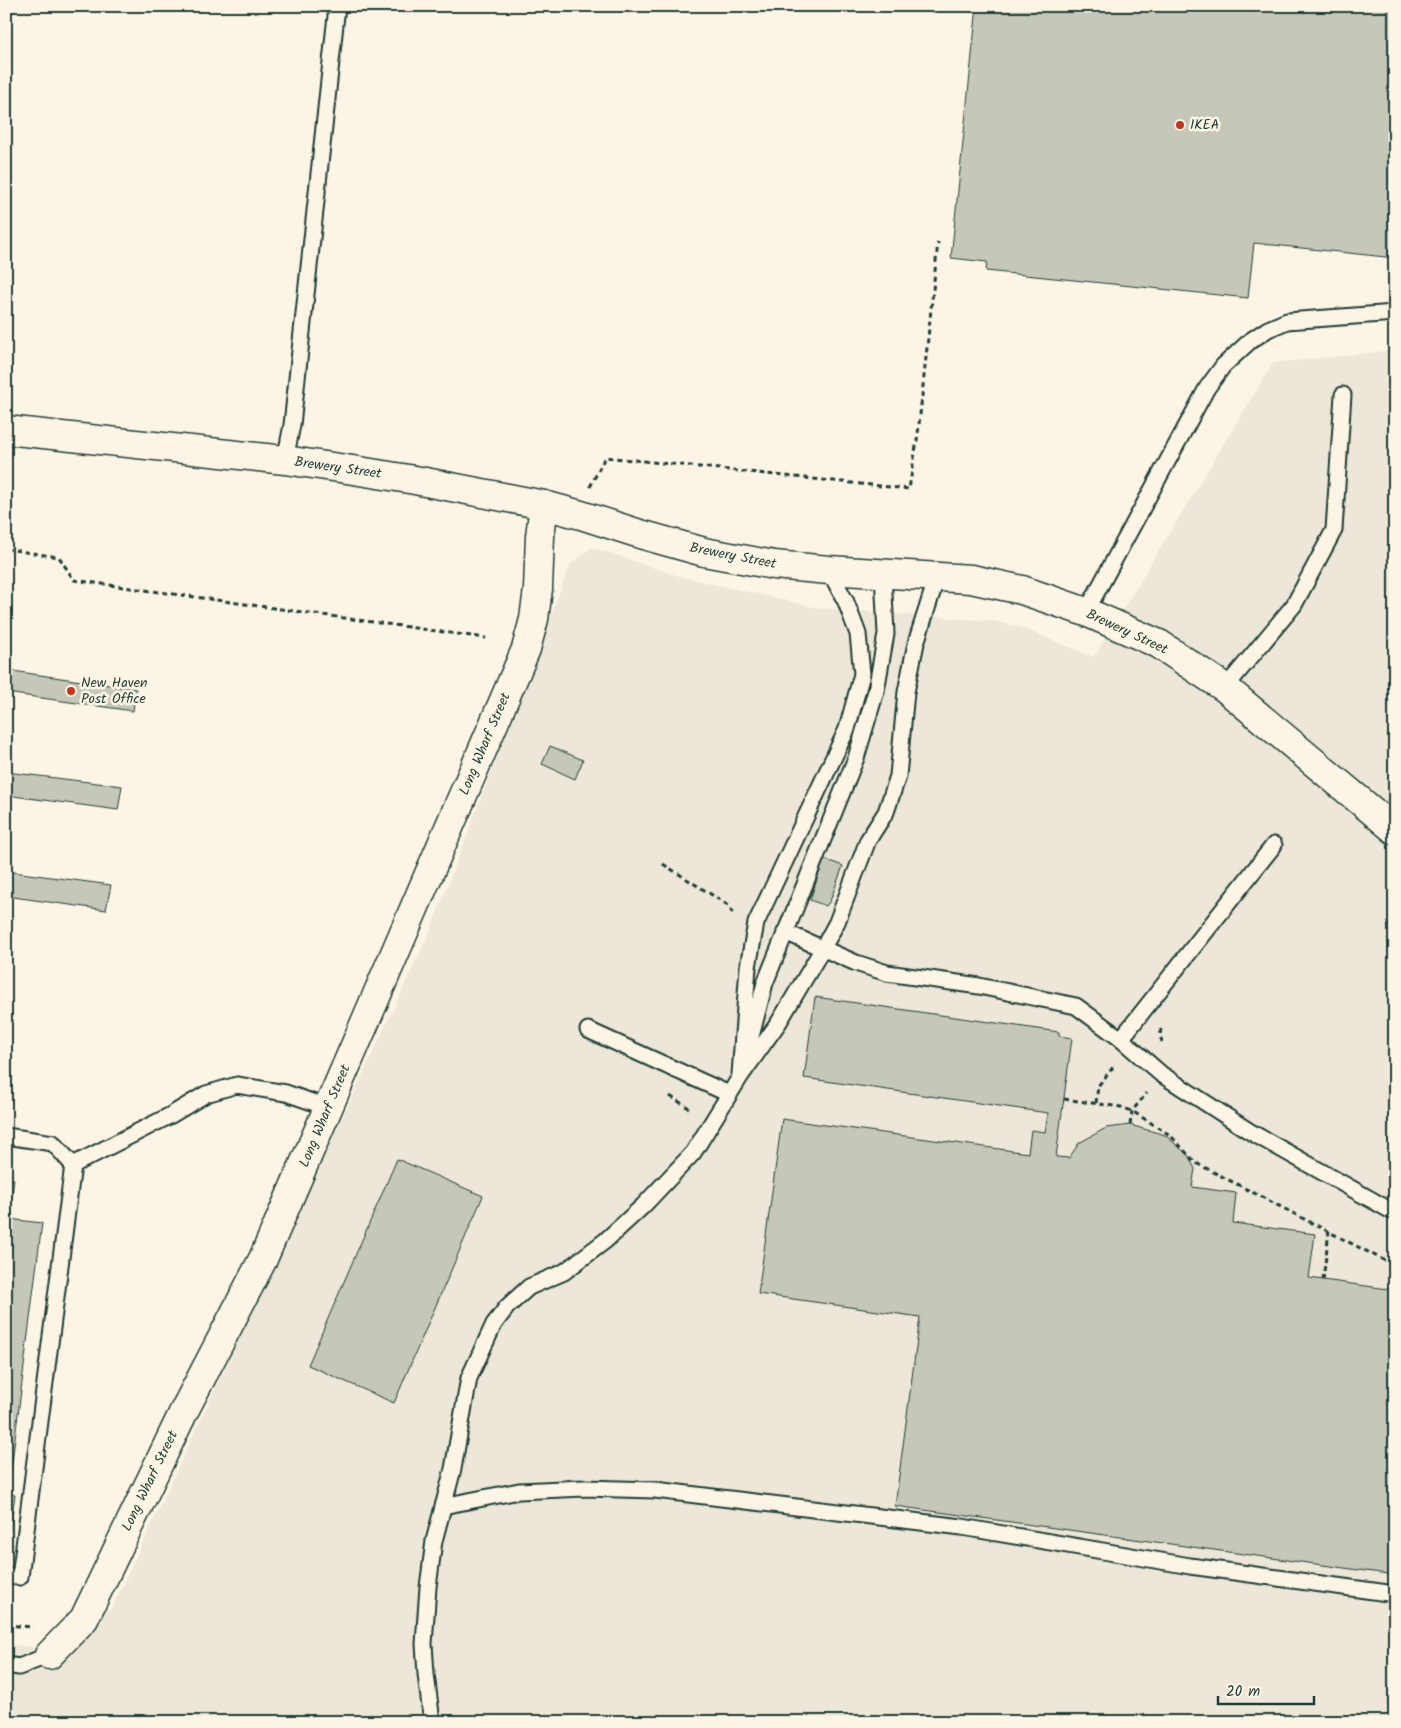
<svg xmlns="http://www.w3.org/2000/svg" width="1401" height="1728" font-family="Kalam,sans-serif">
	<style>
		.built { fill: #ece7d8 }
		.building { fill: #c5c7b9; stroke: #1f3d34 }
		.lines { fill: none; stroke-linecap: round; stroke-linejoin: round }
		.service-casing { stroke: #1f3d34; stroke-width: 19 }
		.minor-casing { stroke: #1f3d34; stroke-width: 31 }
		.path { stroke: #1f3d34; stroke-width: 3; stroke-dasharray: 5 4; stroke-linecap: butt }
		.service { stroke: #fcf5e5; stroke-width: 15 }
		.minor { stroke: #fcf5e5; stroke-width: 28 }
		.poi-dot { fill: #c8321e; stroke: #fcf5e5; stroke-width: 2 }
		.labels { text-anchor: middle; dominant-baseline: central; stroke-width: 5; stroke-linejoin: round; paint-order: stroke }
		.poi-label { font-size: 14px; fill: #1f3d34; stroke: #fcf5e5; text-anchor: start }
		.street-label { font-size: 14px; fill: #1f3d34; stroke: #fcf5e5 }
	</style>
	<rect width="100%" height="100%" fill="#fcf5e5"/>
	<filter id="ink" filterUnits="userSpaceOnUse"><feTurbulence type="fractalNoise" baseFrequency=".02" numOctaves="2"/><feDisplacementMap in="SourceGraphic" scale="10" xChannelSelector="R" yChannelSelector="G"/><feConvolveMatrix kernelMatrix="1 2 1 2 8 2 1 2 1" color-interpolation-filters="sRGB"/></filter>
	<g filter="url(#ink)">
		<!-- built -->
		<path class="built" d="M1395,350v1372h-1389v-78l28,3 78,-39 319,-679 139,-364 22,-18 90,30 136,31 176,13 25,6 75,30 179,-294z"/>
		<!-- building -->
		<g class="building">
			<path d="M977,6h418v252l-141,-15 -6,55 -262,-27 1,-9 -36,-4z"/>
			<path d="M6,670l130,19 -3,22 -127,-18z"/>
			<path d="M550,746l33,14 -8,19 -33,-15z"/>
			<path d="M6,772l116,14 -4,24 -112,-15z"/>
			<path d="M824,859l19,7 -13,35 -4,5 -16,-6z"/>
			<path d="M6,871l105,14 -5,25 -100,-14z"/>
			<path d="M815,997l244,35v4l13,2 -16,119 13,1 10,-15 27,-15 24,-3 35,10 23,20 7,14 -3,18 44,6 -3,30 82,11 -6,44 86,12v285l-500,-69 25,-189 -162,-23 24,-175 246,34 3,-23 14,2 3,-19 -244,-35z"/>
			<path d="M397,1159l86,37 -89,207 -86,-38z"/>
			<path d="M6,1179h8l-5,40 33,4 -34,271 7,1 -8,57z"/>
		</g>
		<g class="lines">
			<defs>
				<g id="service">
					<path d="M285,460l7,-35 45,-419"/>
					<path d="M1086,612l121,-224 16,-22 27,-25 18,-12 19,-8 108,-8"/>
					<path d="M1225,688l69,-83 40,-75 9,-135"/>
					<path d="M785,932l71,31 31,10 92,13 97,20 45,33 40,35 88,57 146,82"/>
					<path d="M588,1030l141,64"/>
					<path d="M1121,1039l153,-194"/>
					<path d="M749,1044l16,-61 91,-225 20,-67 10,-57 -3,-61"/>
					<path d="M740,1075l8,-108 8,-44 91,-194 15,-55 -4,-40 -12,-32 -17,-32"/>
					<path d="M6,1136l47,7 20,22 -53,412 -14,-1"/>
					<path d="M73,1165l98,-50 35,-21 31,-9 49,8 43,15"/>
					<path d="M443,1506l76,-15 65,-3 71,2 307,37 228,39 205,28"/>
					<path d="M6,1665l13,2 30,-12"/>
					<path d="M433,1722l-2,-8 -5,-40 -2,-30 4,-57 6,-46 19,-72 16,-91 25,-54 13,-17 22,-20 35,-15 41,-31 38,-35 50,-53 47,-76 39,-55 44,-74 14,-26 31,-82 18,-28 12,-36 8,-84 10,-49 21,-66"/>
				</g>
				<g id="minor">
					<path d="M6,430l279,30 68,10 62,10 129,25 37,10 59,19 64,18 70,13 55,5 142,9 51,11 64,22 73,32 66,44 170,142"/>
					<path d="M49,1655l35,-36 100,-208 79,-152 263,-610 8,-30 4,-30 2,-53 4,-31"/>
				</g>
			</defs>
			<!-- service casing -->
			<use href="#service" class="service-casing"/>
			<!-- minor casing -->
			<use href="#minor" class="minor-casing"/>
			<!-- path -->
			<g class="path">
				<path d="M590,487l15,-30 304,32 9,-55 20,-192"/>
				<path d="M6,549l53,8 15,23 412,58"/>
				<path d="M663,864l65,41 5,9"/>
				<path d="M1161,1029l-1,6 2,7"/>
				<path d="M670,1096l19,12"/>
				<path d="M1064,1099l57,8 11,4 38,24 26,28 199,103"/>
				<path d="M1096,1103l2,-17 16,-20"/>
				<path d="M1130,1125l2,-14 15,-18"/>
				<path d="M1323,1280l6,-49"/>
				<path d="M6,1625l27,2"/>
			</g>
			<!-- service -->
			<use href="#service" class="service"/>
			<!-- minor -->
			<use href="#minor" class="minor"/>
		</g>
	</g>
	<!-- markers -->
	<g class="poi-dot">
		<circle cx="1180" cy="125" r="5"/>
		<circle cx="71" cy="691" r="5"/>
	</g>
	<g class="labels">
		<!-- poi labels -->
		<g class="poi-label">
			<text x="1190" y="125">IKEA</text>
			<text x="81" y="683">New Haven<tspan x="81" dy="16">Post Office</tspan></text>
		</g>
		<!-- street labels -->
		<g class="street-label">
			<text transform="translate(338 468) rotate(8)">Brewery Street</text>
			<text transform="translate(733 556) rotate(11)">Brewery Street</text>
			<text transform="translate(1127 632) rotate(25)">Brewery Street</text>
			<text transform="translate(485 744) rotate(-67)">Long Wharf Street</text>
			<text transform="translate(325 1116) rotate(-67)">Long Wharf Street</text>
			<text transform="translate(150 1481) rotate(-64)">Long Wharf Street</text>
		</g>
	</g>
	<!-- margin -->
	<rect width="1401" height="1728" fill="none" stroke="#fcf5e5" stroke-width="25"/>
	<rect x="12" y="12" width="1376" height="1703" fill="none" stroke="#1f3d34" stroke-width="2" filter="url(#ink)"/>
	<!-- scale -->
	<path d="M1218 1696v8h96v-8" fill="none" stroke="#1f3d34" stroke-width="2.5"/>
	<text x="1226" y="1696" font-size="15" fill="#1f3d34" stroke="#fcf5e5" stroke-width="4" paint-order="stroke">20 m</text>
</svg>
